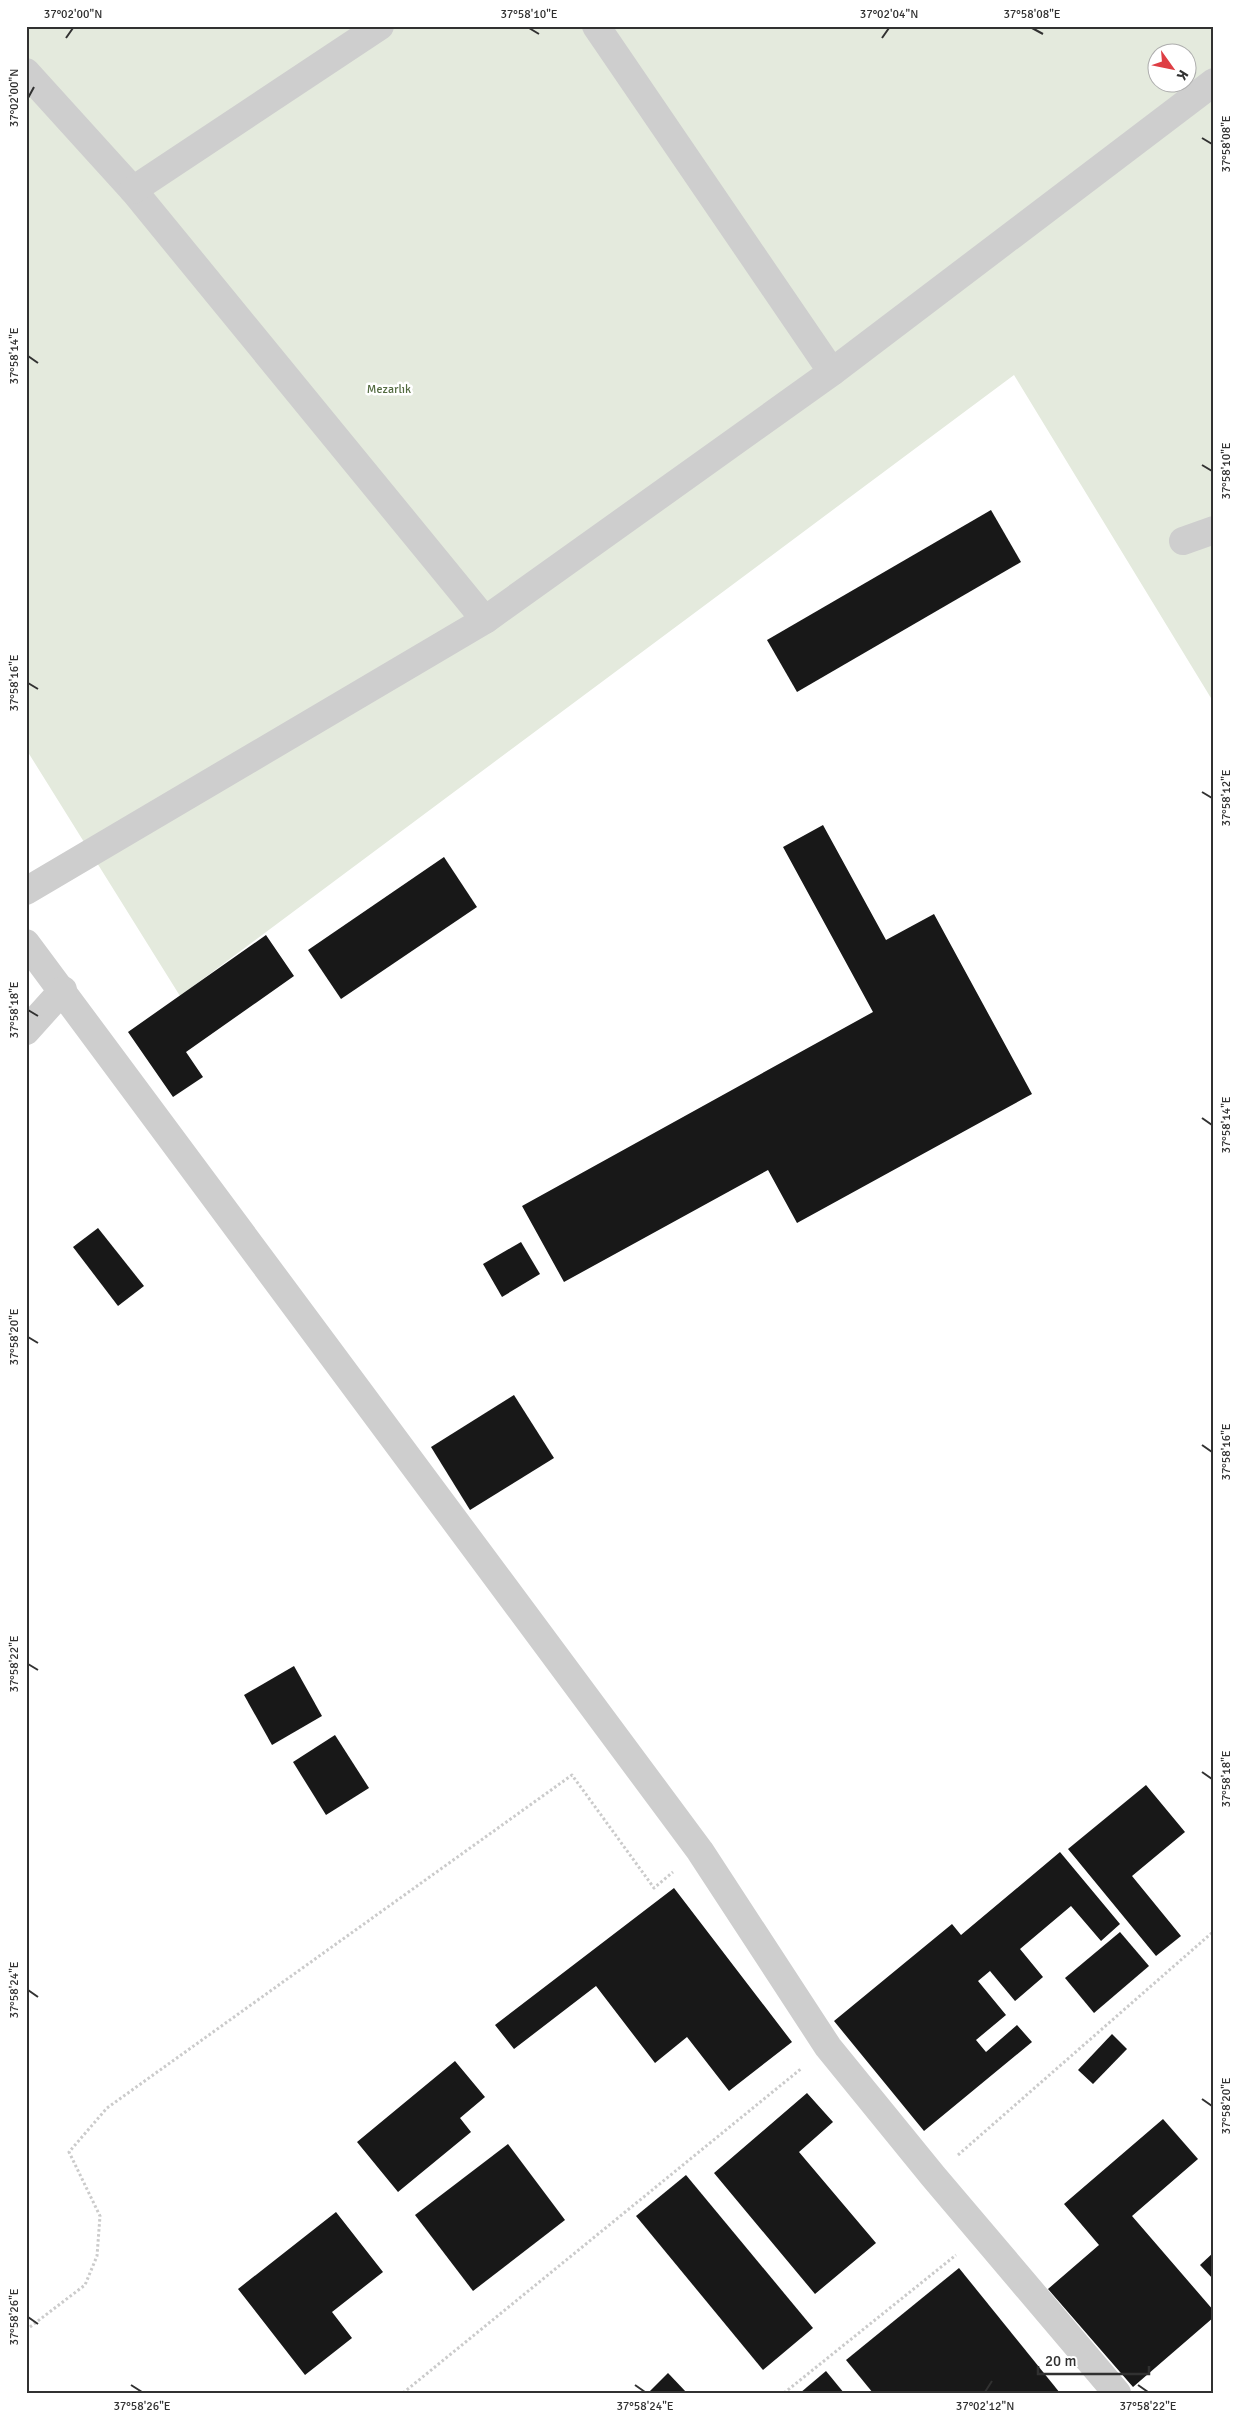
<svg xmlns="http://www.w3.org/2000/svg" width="1240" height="2419" font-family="Signika,sans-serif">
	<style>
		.green { fill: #e4eadd; fill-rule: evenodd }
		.building { fill: #181818 }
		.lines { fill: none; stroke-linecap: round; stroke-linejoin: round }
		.path { stroke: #cbcbcb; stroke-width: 3; stroke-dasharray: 2.5 2.5; stroke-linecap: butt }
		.minor { stroke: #cecece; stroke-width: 28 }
		.ticks { fill: none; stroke: #313131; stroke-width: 2 }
		.labels { text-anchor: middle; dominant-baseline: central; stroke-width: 5; stroke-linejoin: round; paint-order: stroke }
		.park-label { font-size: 12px; fill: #536b40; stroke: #fff }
		.neatline { fill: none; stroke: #313131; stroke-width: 2 }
		.ticks-label { font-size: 12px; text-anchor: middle; fill: #313131 }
	</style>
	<rect width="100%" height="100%" fill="#fff"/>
	<!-- green -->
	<path class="green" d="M26,26h1188v677l-200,-328 -834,621 -154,-247zM1158,52h30v30h-30z"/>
	<!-- building -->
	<g class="building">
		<path d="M991,510l30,52 -224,130 -30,-52z"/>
		<path d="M823,825l63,115 48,-26 98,180 -235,129 -29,-53 -204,112 -42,-76 351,-194 -90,-165z"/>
		<path d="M444,857l33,50 -136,92 -33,-49z"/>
		<path d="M266,935l28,41 -108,76 17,25 -30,20 -45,-65z"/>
		<path d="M98,1228l46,58 -26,20 -45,-59z"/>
		<path d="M521,1242l19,32 -38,23 -19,-33z"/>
		<path d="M514,1395l40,63 -84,52 -39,-63z"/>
		<path d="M294,1666l28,50 -50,29 -28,-50z"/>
		<path d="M335,1735l34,53 -43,27 -33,-53z"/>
		<path d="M1146,1785l39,47 -53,44 49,60 -25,20 -88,-107z"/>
		<path d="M1060,1852l60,72 -19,17 -30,-35 -51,43 23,28 -28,24 -25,-30 -12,10 28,34 -30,25 10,12 31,-27 15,17 -108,89 -90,-110 118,-97 9,11z"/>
		<path d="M674,1888l118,154 -63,49 -42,-54 -32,26 -59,-77 -82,63 -19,-24z"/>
		<path d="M1120,1932l29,34 -55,47 -29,-35z"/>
		<path d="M1112,2034l15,15 -34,35 -15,-14z"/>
		<path d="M455,2061l30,36 -25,21 11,14 -73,60 -41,-50z"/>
		<path d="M807,2093l26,29 -34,30 77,91 -61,51 -101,-121z"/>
		<path d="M1163,2119l35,40 -66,57 82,95v6l-81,70 -85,-98 51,-44 -35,-41z"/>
		<path d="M508,2144l57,76 -92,71 -58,-76z"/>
		<path d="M686,2175l127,153 -50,42 -127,-154z"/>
		<path d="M336,2212l47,60 -51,40 20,26 -47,37 -67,-86z"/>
		<path d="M1214,2252v28l-14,-15z"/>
		<path d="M959,2268l101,125h-187l-27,-33z"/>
		<path d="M826,2371l18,22h-44z"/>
		<path d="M668,2373l19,20h-39z"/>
	</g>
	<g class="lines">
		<!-- path -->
		<g class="path">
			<path d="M958,2155l256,-224"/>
			<path d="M26,2330l59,-45 12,-29 3,-40 -31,-64 38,-44 465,-333 82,113 19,-16"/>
			<path d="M403,2393l399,-325"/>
			<path d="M784,2393l172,-138"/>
		</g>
		<!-- minor -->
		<g class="minor">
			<path d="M596,26l236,346"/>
			<path d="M26,72l107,118 352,430"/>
			<path d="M133,190l247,-164"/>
			<path d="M1183,541l31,-11"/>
			<path d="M26,891l459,-271 347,-248 382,-290"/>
			<path d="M26,943l674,908 128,196 105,129 184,217"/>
			<path d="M26,1031l37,-41"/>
		</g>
	</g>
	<!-- ticks -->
	<path class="ticks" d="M529,28l10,6M1032,28l11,6M66,38l7,-10M882,38l7,-10M28,98l6,-11M1202,138l10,6M28,356l10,7M1202,465l10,6M28,683l10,6M1202,792l10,6M28,1010l10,6M1202,1118l10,7M28,1337l10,6M1202,1445l10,7M28,1664l10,6M1202,1772l10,7M28,1990l10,7M1202,2099l10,7M28,2317l10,7M131,2385l11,7M635,2385l10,7M1138,2385l10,7M985,2392l7,-11"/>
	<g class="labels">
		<!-- park labels -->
		<g class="park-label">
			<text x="389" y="389">Mezarlık</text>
		</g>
	</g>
	<!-- border -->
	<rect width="1240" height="2419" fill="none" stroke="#ffffff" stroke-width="55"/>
	<!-- north arrow -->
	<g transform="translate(1172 68) rotate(123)"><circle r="24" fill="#ffffff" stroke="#adadad"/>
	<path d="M0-4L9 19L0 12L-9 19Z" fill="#de3e44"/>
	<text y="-8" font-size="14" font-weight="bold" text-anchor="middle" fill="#313131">K</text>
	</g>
	<!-- scale -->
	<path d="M1038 2366v8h111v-8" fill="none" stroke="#313131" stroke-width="2.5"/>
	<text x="1045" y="2366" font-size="15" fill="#313131" stroke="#ffffff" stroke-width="4" paint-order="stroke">20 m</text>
	<rect x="28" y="28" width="1184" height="2364" class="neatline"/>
	<g class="ticks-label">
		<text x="73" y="18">37°02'00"N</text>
		<text x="529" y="18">37°58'10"E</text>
		<text x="889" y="18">37°02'04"N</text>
		<text x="1032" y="18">37°58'08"E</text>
		<text transform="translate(14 98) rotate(-90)" y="4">37°02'00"N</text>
		<text transform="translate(1226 144) rotate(-90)" y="4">37°58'08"E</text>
		<text transform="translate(14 356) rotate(-90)" y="4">37°58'14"E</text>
		<text transform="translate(1226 471) rotate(-90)" y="4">37°58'10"E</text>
		<text transform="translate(14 683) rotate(-90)" y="4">37°58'16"E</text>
		<text transform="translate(1226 798) rotate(-90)" y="4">37°58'12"E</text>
		<text transform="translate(14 1010) rotate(-90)" y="4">37°58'18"E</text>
		<text transform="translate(1226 1125) rotate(-90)" y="4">37°58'14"E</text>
		<text transform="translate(14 1337) rotate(-90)" y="4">37°58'20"E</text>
		<text transform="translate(1226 1452) rotate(-90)" y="4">37°58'16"E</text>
		<text transform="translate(14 1664) rotate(-90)" y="4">37°58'22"E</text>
		<text transform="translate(1226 1779) rotate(-90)" y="4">37°58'18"E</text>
		<text transform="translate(14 1990) rotate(-90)" y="4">37°58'24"E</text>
		<text transform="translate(1226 2106) rotate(-90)" y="4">37°58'20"E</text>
		<text transform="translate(14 2317) rotate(-90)" y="4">37°58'26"E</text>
		<text x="142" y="2410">37°58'26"E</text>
		<text x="645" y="2410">37°58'24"E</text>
		<text x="985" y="2410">37°02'12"N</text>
		<text x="1148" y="2410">37°58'22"E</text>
	</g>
</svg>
